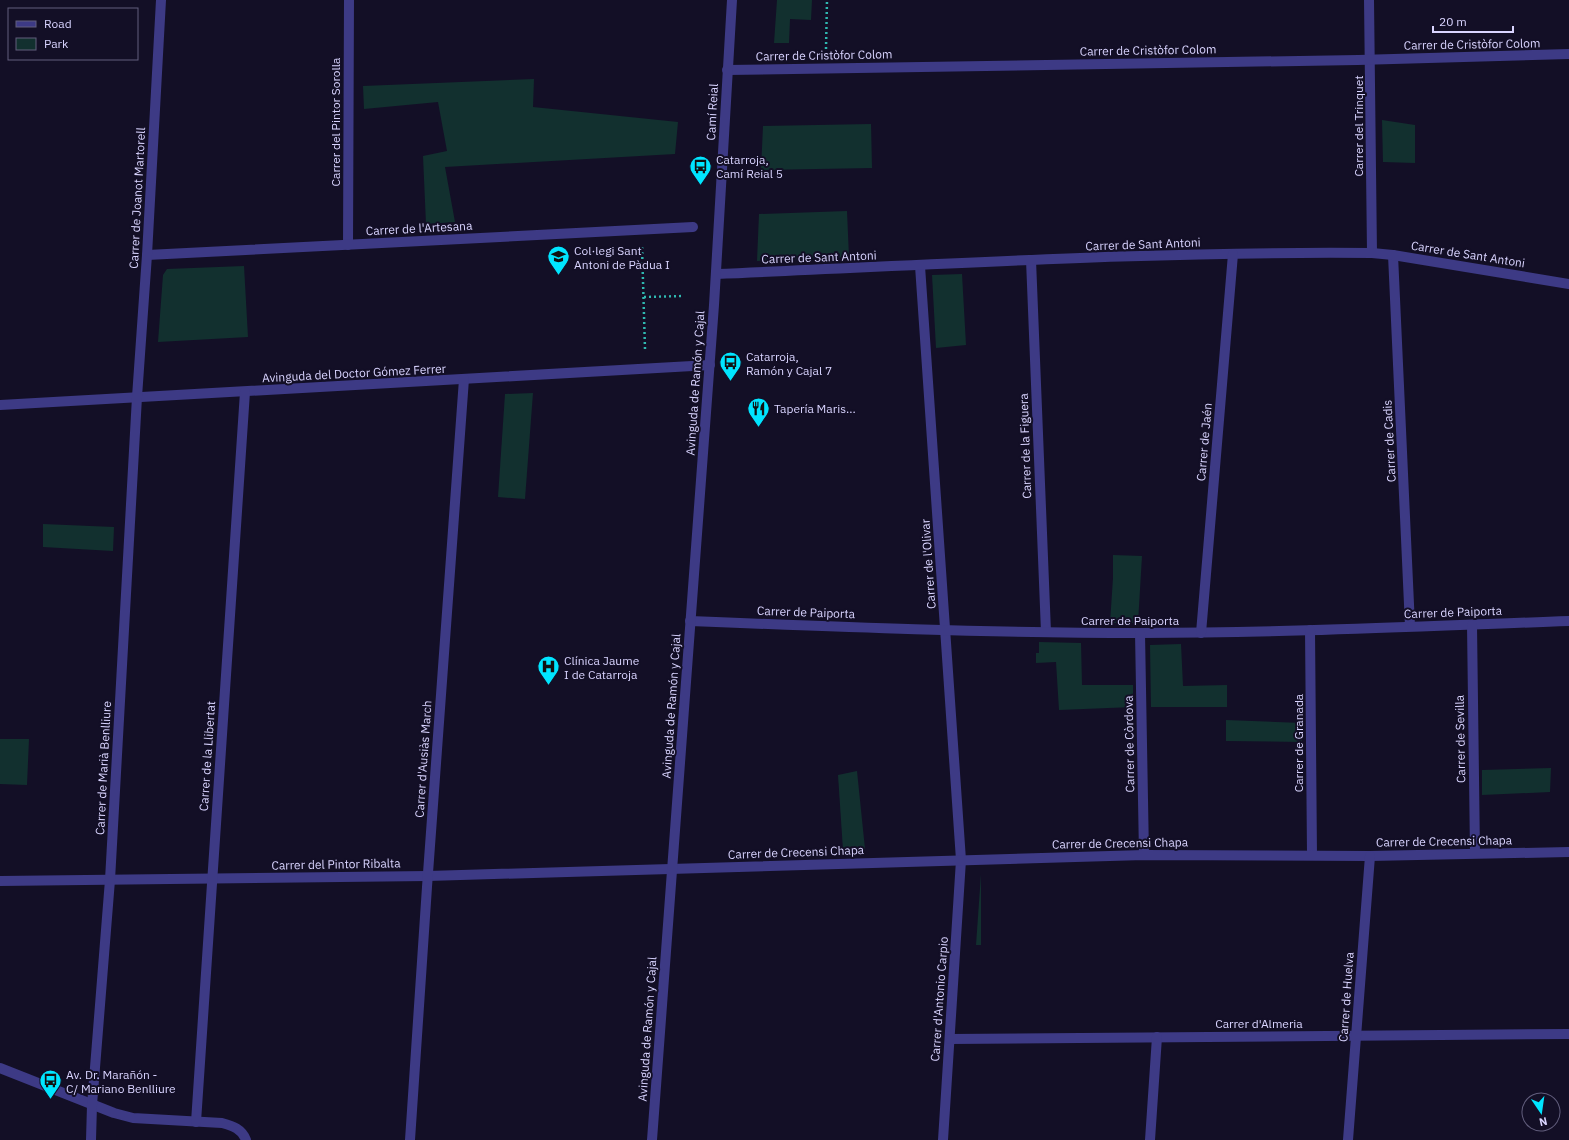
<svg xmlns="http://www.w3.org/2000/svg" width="1569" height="1140" font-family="'IBM Plex Sans',sans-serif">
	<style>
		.green { fill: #12302f }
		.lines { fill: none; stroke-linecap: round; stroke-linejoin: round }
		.path { stroke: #2fb8b0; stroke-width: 2.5; stroke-dasharray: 2 3; stroke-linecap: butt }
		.minor { stroke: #3d3a85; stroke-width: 10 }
		.labels { text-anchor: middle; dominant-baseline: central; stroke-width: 4; stroke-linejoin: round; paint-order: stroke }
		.street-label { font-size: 12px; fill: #d9d4ff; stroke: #130f26 }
		.poi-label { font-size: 12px; fill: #d9d4ff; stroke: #130f26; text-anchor: start }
	</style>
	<rect width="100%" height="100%" fill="#130f26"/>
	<!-- green -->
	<g class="green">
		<path d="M777,0h35l-1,20 -21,-1 -1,24h-15z"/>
		<path d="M534,79l-1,28 145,15 -3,32 -230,13 10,55 -29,2 -3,-68 24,-5 -9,-49 -74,7 -1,-23z"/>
		<path d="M1382,120l33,5v38l-32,-1z"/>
		<path d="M871,124l1,44 -111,2 2,-44z"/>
		<path d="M847,211l2,46 -92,4 2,-47z"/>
		<path d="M244,266l4,71 -90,5 5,-67 4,-6z"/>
		<path d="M962,274l4,71 -30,3 -4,-73z"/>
		<path d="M533,393l-8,106 -27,-2 7,-103z"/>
		<path d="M43,524l71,3 -1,24 -70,-4z"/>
		<path d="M1113,555l29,1 -4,67h-28l3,-45z"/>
		<path d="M1039,642l42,1 1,42h51v22l-74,3 -3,-48 -20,1v-10h3z"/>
		<path d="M1181,644l2,42 44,-1v22h-76l-1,-62z"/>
		<path d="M1226,720l76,3v19l-76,-1z"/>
		<path d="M0,739h29l-2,46 -27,-1z"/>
		<path d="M1551,768l-1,24 -68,3v-25z"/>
		<path d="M857,771l8,78 -22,1 -5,-75z"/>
		<path d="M981,874v71h-5z"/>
	</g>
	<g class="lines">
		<!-- path -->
		<g class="path">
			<path d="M826,49l1,-49"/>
			<path d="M642,247l3,102"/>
			<path d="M644,297l40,-1"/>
		</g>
		<!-- minor -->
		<g class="minor">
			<path d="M1369,0l3,253"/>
			<path d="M727,70l631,-10 211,-6"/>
			<path d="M348,245l1,-245"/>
			<path d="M147,255l546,-28"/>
			<path d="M1393,255l17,371"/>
			<path d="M1031,260l15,372"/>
			<path d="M920,266l41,594 -18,280"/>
			<path d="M716,274c218,-9 437,-23 656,-21l21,2 176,29"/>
			<path d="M0,405l710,-40"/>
			<path d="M690,621c150,6 300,12 451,12 142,0 285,-7 428,-12"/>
			<path d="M1472,625l3,228"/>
			<path d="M1310,630l2,225"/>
			<path d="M1140,633l4,222"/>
			<path d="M1201,633l32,-379"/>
			<path d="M0,881l428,-5 716,-21 226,1 199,-4"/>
			<path d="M950,1039l619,-5"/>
			<path d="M0,1068l114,45 19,5 89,5c11,3 20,6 24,17"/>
			<path d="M196,1122l49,-730"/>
			<path d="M91,1140l1,-35 18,-225 27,-483 10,-142 14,-255"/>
			<path d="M410,1140l17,-253 37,-508"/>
			<path d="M652,1140l62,-835 18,-305"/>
			<path d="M1150,1140l7,-103"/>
			<path d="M1348,1140l22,-284"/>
		</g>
	</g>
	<!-- icons -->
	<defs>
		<symbol id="bus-pin" viewBox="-11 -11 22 30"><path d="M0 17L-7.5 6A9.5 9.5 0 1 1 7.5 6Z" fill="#00e5ff" stroke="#130f26"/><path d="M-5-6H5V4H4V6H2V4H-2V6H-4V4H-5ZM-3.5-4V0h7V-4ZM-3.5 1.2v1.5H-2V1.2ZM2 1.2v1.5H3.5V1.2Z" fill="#111"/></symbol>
		<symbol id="school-pin" viewBox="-11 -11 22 30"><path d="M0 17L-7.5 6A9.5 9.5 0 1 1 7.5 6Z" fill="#00e5ff" stroke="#130f26"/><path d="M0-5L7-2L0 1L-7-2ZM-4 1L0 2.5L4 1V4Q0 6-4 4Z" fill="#111"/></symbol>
		<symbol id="restaurant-pin" viewBox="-11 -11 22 30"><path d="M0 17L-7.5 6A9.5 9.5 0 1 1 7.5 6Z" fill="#00e5ff" stroke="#130f26"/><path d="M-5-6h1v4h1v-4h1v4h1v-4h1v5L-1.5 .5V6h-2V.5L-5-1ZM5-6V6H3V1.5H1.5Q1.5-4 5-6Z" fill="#111"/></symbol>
		<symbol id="hospital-pin" viewBox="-11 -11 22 30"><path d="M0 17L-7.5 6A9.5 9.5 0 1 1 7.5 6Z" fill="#00e5ff" stroke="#130f26"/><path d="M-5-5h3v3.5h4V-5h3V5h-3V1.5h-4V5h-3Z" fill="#111"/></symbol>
	</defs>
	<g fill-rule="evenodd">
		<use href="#bus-pin" x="688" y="154" width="25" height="34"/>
		<use href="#school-pin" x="546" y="244" width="25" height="34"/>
		<use href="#bus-pin" x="718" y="350" width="25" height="34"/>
		<use href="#restaurant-pin" x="746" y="396" width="25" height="34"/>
		<use href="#hospital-pin" x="536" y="654" width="25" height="34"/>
		<use href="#bus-pin" x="38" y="1068" width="25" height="34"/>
	</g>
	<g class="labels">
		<!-- street labels -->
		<g class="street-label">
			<text transform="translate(1472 44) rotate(-1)">Carrer de Cristòfor Colom</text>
			<text transform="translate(1148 50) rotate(-1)">Carrer de Cristòfor Colom</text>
			<text transform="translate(824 55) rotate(-1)">Carrer de Cristòfor Colom</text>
			<text transform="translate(712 112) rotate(-87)">Camí Reial</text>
			<text transform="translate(335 122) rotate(-90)">Carrer del Pintor Sorolla</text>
			<text transform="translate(1358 126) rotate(-90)">Carrer del Trinquet</text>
			<text transform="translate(137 198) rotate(-87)">Carrer de Joanot Martorell</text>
			<text transform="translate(419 228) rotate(-3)">Carrer de l'Artesana</text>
			<text transform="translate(1143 244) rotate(-2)">Carrer de Sant Antoni</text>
			<text transform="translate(1468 254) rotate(9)">Carrer de Sant Antoni</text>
			<text transform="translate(819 257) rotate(-2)">Carrer de Sant Antoni</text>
			<text transform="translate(354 373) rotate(-3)">Avinguda del Doctor Gómez Ferrer</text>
			<text transform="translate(695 383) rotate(-86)">Avinguda de Ramón y Cajal</text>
			<text transform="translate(1389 441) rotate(-93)">Carrer de Cadis</text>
			<text transform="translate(1204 442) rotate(-85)">Carrer de Jaén</text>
			<text transform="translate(1025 446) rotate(-92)">Carrer de la Figuera</text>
			<text transform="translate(928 564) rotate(-94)">Carrer de l'Olivar</text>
			<text transform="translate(806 612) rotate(2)">Carrer de Paiporta</text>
			<text transform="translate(1453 612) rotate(-2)">Carrer de Paiporta</text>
			<text x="1130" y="620">Carrer de Paiporta</text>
			<text transform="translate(671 706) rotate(-86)">Avinguda de Ramón y Cajal</text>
			<text transform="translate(1460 739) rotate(-91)">Carrer de Sevilla</text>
			<text transform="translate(1298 743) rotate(-90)">Carrer de Granada</text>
			<text transform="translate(1129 744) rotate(-91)">Carrer de Còrdova</text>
			<text transform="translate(207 756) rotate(-86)">Carrer de la Llibertat</text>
			<text transform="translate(423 759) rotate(-86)">Carrer d'Ausiàs March</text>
			<text transform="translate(103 768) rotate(-87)">Carrer de Marià Benlliure</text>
			<text transform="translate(1444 841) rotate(-1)">Carrer de Crecensi Chapa</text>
			<text transform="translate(1120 843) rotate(-1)">Carrer de Crecensi Chapa</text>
			<text transform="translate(796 852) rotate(-2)">Carrer de Crecensi Chapa</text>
			<text transform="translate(336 864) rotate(-1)">Carrer del Pintor Ribalta</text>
			<text transform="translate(1346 997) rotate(-86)">Carrer de Huelva</text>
			<text transform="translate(939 999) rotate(-86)">Carrer d'Antonio Carpio</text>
			<text x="1259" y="1023">Carrer d'Almeria</text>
			<text transform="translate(647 1029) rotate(-86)">Avinguda de Ramón y Cajal</text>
		</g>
		<!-- poi labels -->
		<g class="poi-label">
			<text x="716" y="159">Catarroja,<tspan x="716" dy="14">Camí Reial 5</tspan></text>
			<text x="574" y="250">Col·legi Sant<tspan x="574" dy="14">Antoni de Pàdua I</tspan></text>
			<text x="746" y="356">Catarroja,<tspan x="746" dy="14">Ramón y Cajal 7</tspan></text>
			<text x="774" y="408">Tapería Maris...</text>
			<text x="564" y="660">Clínica Jaume<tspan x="564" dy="14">I de Catarroja</tspan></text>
			<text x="66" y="1074">Av. Dr. Marañón -<tspan x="66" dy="14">C/ Mariano Benlliure</tspan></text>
		</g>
	</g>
	<!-- legend -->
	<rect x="8" y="8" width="130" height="52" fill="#130f26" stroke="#625e7d"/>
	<rect x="16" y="21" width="20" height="6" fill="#3d3a85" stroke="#625e7d"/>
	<text x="44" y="28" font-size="12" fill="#d9d4ff">Road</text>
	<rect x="16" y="38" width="20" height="12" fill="#12302f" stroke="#625e7d"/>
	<text x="44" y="48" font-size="12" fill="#d9d4ff">Park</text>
	<!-- north arrow -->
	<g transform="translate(1541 1112) rotate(167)"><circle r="19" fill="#130f26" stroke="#625e7d"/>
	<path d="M0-3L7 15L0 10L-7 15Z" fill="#00e5ff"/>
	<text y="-6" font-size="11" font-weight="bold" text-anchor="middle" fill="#d9d4ff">N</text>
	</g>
	<!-- scale -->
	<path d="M1433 26v6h80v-6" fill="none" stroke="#d9d4ff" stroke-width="2"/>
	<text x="1439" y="26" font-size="12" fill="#d9d4ff" stroke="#130f26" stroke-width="3" paint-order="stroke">20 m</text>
</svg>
